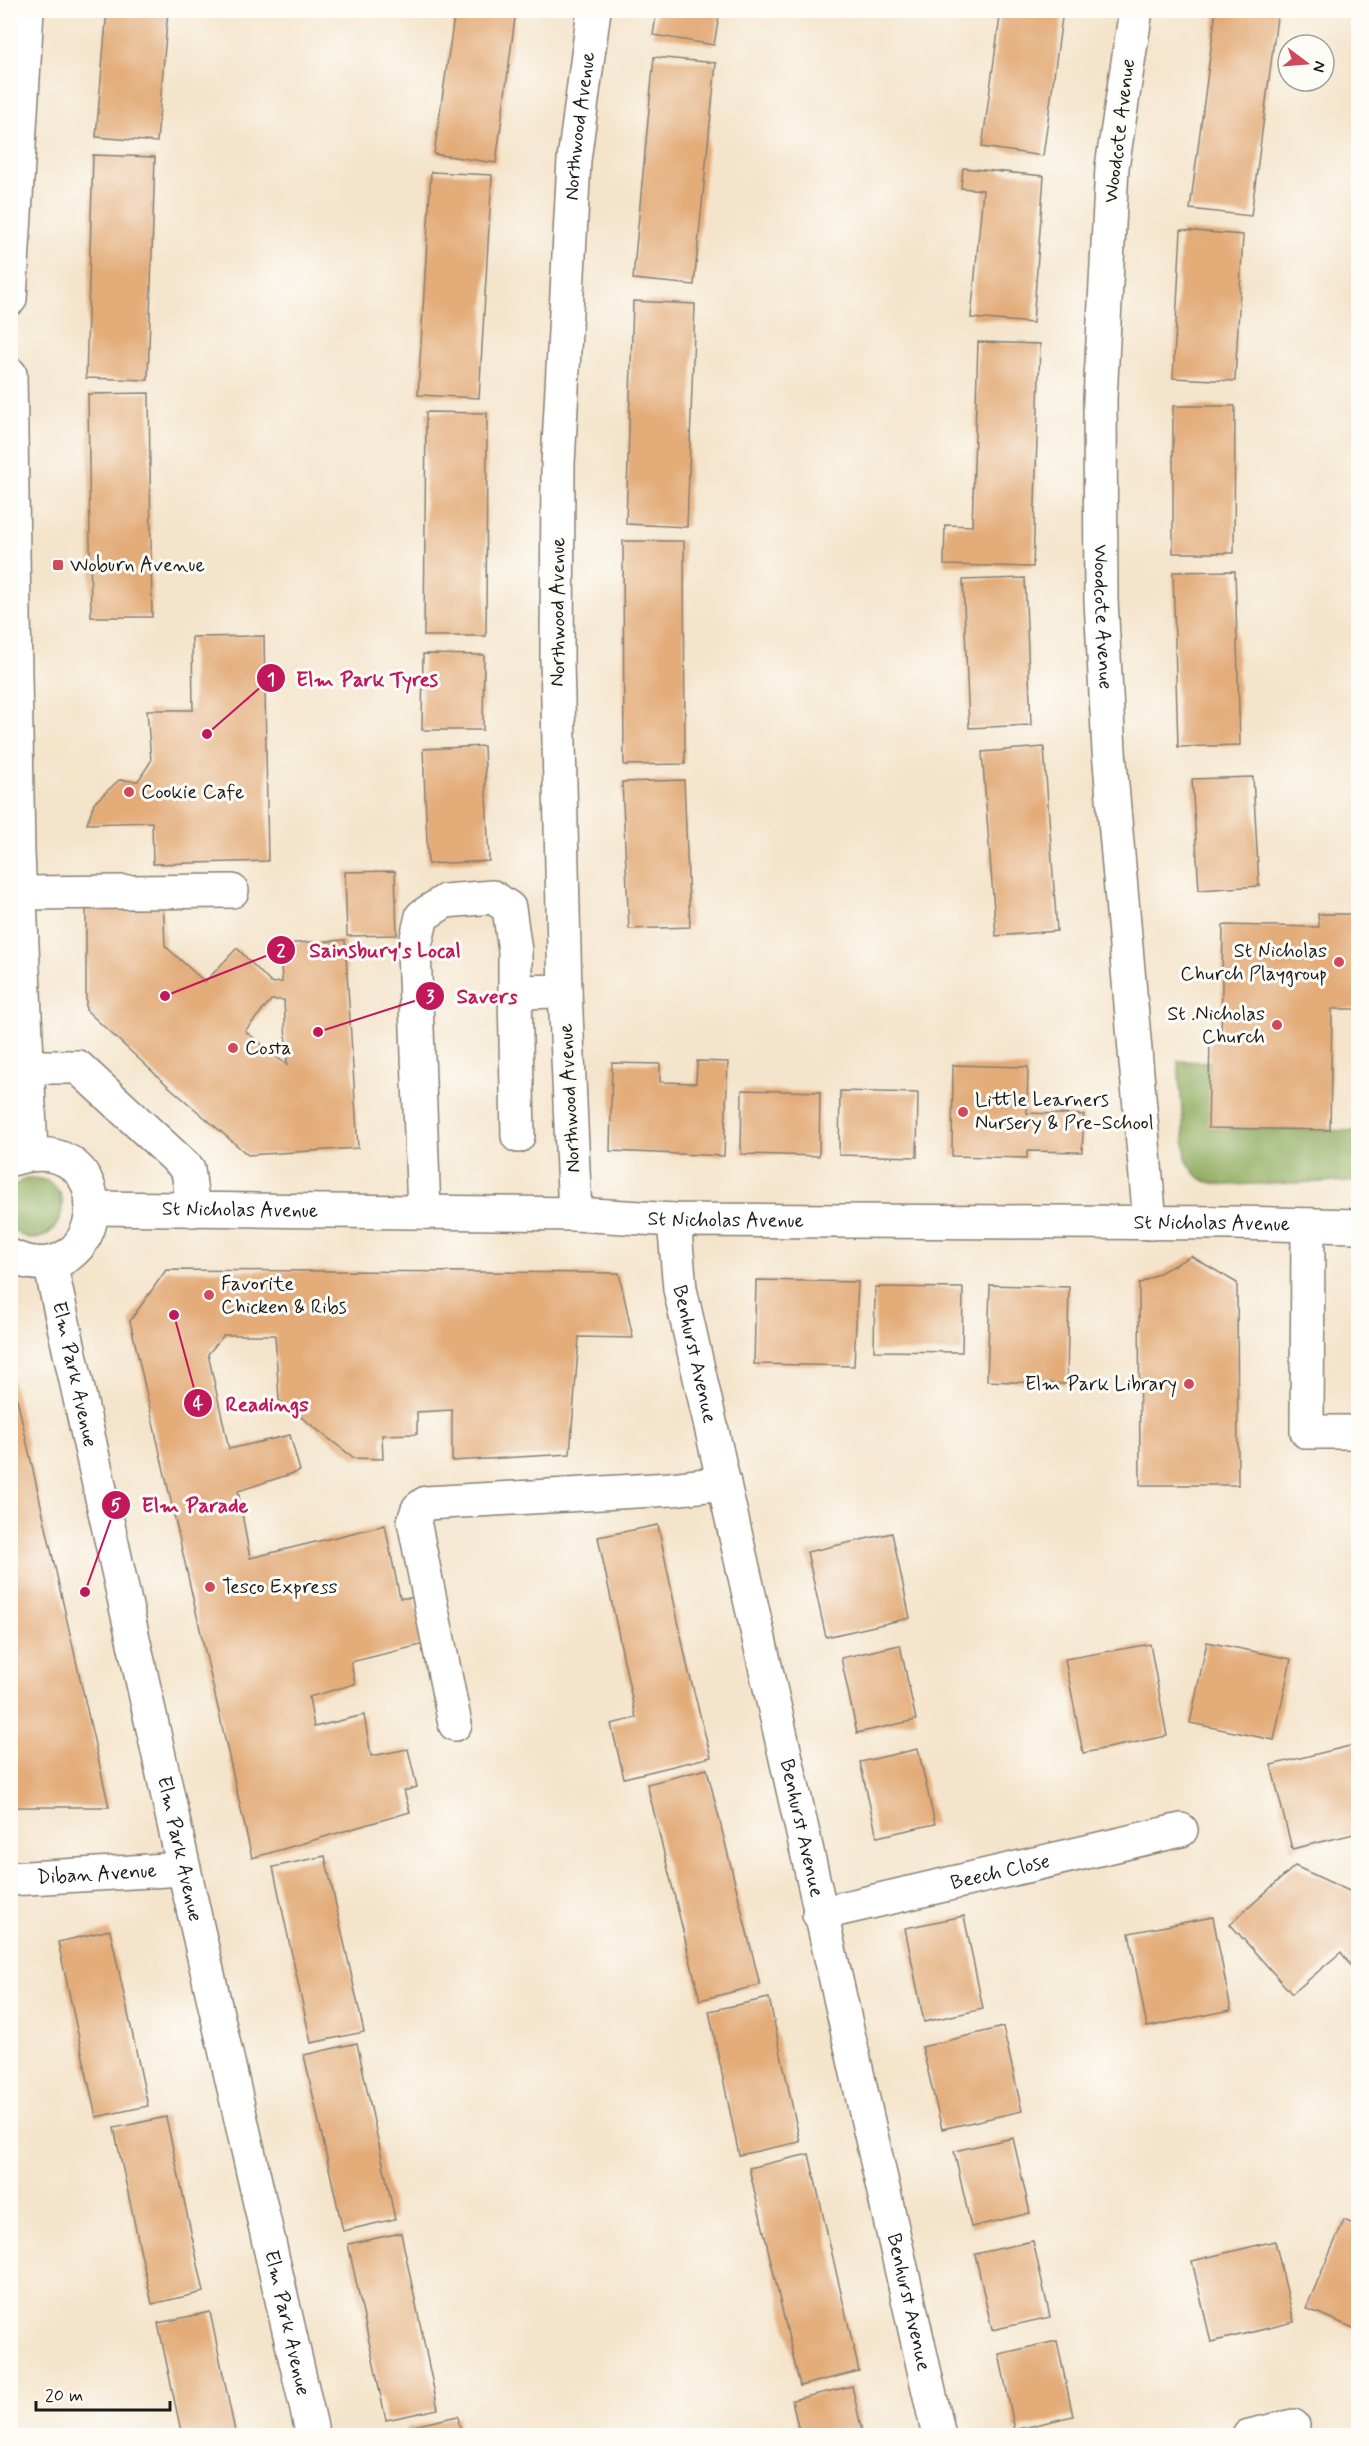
<svg xmlns="http://www.w3.org/2000/svg" width="1369" height="2446" font-family="Mynerve,sans-serif">
	<style>
		.forest { fill: #91ac5f; stroke: #56643e; stroke-width: 1.5 }
		.building { fill: #e3ac79; fill-rule: evenodd }
		.lines { fill: none; stroke-linecap: round; stroke-linejoin: round }
		.minor-casing { stroke: #888074; stroke-width: 36 }
		.minor { stroke: #fff; stroke-width: 33 }
		.poi-dot { fill: #d1495b; stroke: #fdfcf7; stroke-width: 2 }
		.labels { text-anchor: middle; dominant-baseline: central; stroke-width: 6; stroke-linejoin: round; paint-order: stroke }
		.street-label { font-size: 20px; fill: #1c1c1c; stroke: #fdfcf7 }
		.poi-label { font-size: 20px; fill: #1c1c1c; stroke: #fdfcf7; text-anchor: start }
		.leader { fill: none; stroke: #c2185b; stroke-width: 2 }
		.callout-dot { fill: #c2185b; stroke: #fdfcf7; stroke-width: 2 }
		.mark-label { font-size: 18px; text-anchor: middle; font-weight: bold; fill: #fff }
		.callout-label { font-size: 21px; text-anchor: middle; font-weight: bold; fill: #c2185b; stroke: #fdfcf7; stroke-width: 6; stroke-linejoin: round; paint-order: stroke }
	</style>
	<rect width="100%" height="100%" fill="#fdfcf7"/>
	<filter id="ink" filterUnits="userSpaceOnUse"><feTurbulence type="fractalNoise" baseFrequency=".0167" numOctaves="2"/><feDisplacementMap in="SourceGraphic" scale="12" xChannelSelector="R" yChannelSelector="G"/><feConvolveMatrix kernelMatrix="1 2 1 2 8 2 1 2 1" color-interpolation-filters="sRGB"/></filter>
	<filter id="wash" filterUnits="userSpaceOnUse"><feTurbulence type="fractalNoise" baseFrequency=".008" numOctaves="4" result="noise"/><feDisplacementMap in="SourceGraphic" scale="24" xChannelSelector="R" yChannelSelector="G"/><feGaussianBlur stdDeviation="1.35" result="paint"/><feColorMatrix in="noise" values="0 0 0 0 0 0 0 0 0 0 0 0 0 0 0 0 0 1.4 0 .05"/><feComposite in="paint" operator="in"/></filter>
	<g filter="url(#wash)">
		<rect width="100%" height="100%" fill="#f4e4cb"/>
		<!-- forest -->
		<g class="forest">
			<path d="M1178,1061l32,1 -1,66 149,3v50l-133,4c-23,-3 -28,-5 -39,-26z"/>
			<path d="M26,1178c68,-3 27,93 -15,49v-39z"/>
		</g>
		<g id="blocks">
			<!-- building -->
			<g class="building">
				<path d="M107,10h61l-11,132 -61,-5z"/>
				<path d="M455,10h61l-20,153 -62,-9z"/>
				<path d="M657,10h63l-6,35 -61,-10z"/>
				<path d="M1001,10h62l-20,146 -61,-9z"/>
				<path d="M1216,10h62l-27,206 -61,-7z"/>
				<path d="M654,57l62,6 -22,222 -61,-6z"/>
				<path d="M93,155l62,2 -7,223 -62,-2z"/>
				<path d="M963,168l81,8 -11,147 -62,-5 12,-128 -22,-2z"/>
				<path d="M431,172l61,3 -13,223 -61,-3z"/>
				<path d="M1181,230l62,5 -8,146 -62,-3z"/>
				<path d="M633,301l62,3 -8,223 -61,-3z"/>
				<path d="M978,342l62,2 -7,223 -89,-2 1,-40 27,1z"/>
				<path d="M149,393l3,224h-61l-3,-223z"/>
				<path d="M1173,406h62l-1,147h-61z"/>
				<path d="M426,412l61,1 -1,223h-62z"/>
				<path d="M623,541h61l1,223 -61,1z"/>
				<path d="M1235,571l5,174 -62,2 -5,-175z"/>
				<path d="M1025,578l6,147 -62,3 -6,-148z"/>
				<path d="M264,636l4,225 -115,3 -1,-42 -65,2 7,-21 25,-23 19,1 13,-20 -4,-51h46l-1,-73z"/>
				<path d="M423,654l61,1 -1,75h-61z"/>
				<path d="M484,746l5,115 -61,3 -5,-115z"/>
				<path d="M1044,747l13,184 -61,5 -14,-184z"/>
				<path d="M1253,777l6,109 -60,4 -7,-111z"/>
				<path d="M684,780l6,147 -61,2 -7,-147z"/>
				<path d="M395,871l2,64 -50,1 -2,-64z"/>
				<path d="M163,898l2,48 40,36 32,-34 34,35 11,-1 -2,-38 65,-4 13,208 -110,7 -81,-70 -81,-75v-109zM271,1000h13l3,65 -42,-34z"/>
				<path d="M1318,914h40v95h-26l-2,121 -122,-2 2,-87h11l2,-116 96,2z"/>
				<path d="M697,1061l31,1 -4,94 -114,-5 2,-88 48,1v18l36,1z"/>
				<path d="M953,1065l75,2 -1,46 57,2 -2,37 -55,-1v7l-75,-2z"/>
				<path d="M742,1090l78,2 -1,64 -78,-2z"/>
				<path d="M840,1091l78,2 -1,64 -78,-2z"/>
				<path d="M1191,1256l46,27 1,202h-98l-1,-201z"/>
				<path d="M166,1270l453,3 14,65 -54,-1 -9,117 -118,7v-51l-35,2v22l-35,1 1,24 -29,-1 -75,-58 -4,-65h-51l-16,19 21,95 61,-14 10,36 -62,20 12,67 135,-33 15,73h14l11,46 -74,18 4,22 -46,13 5,30 50,-12 7,41 37,-7 9,38 -13,4 6,21 -158,46 -122,-537z"/>
				<path d="M756,1280l102,2 -4,84 -100,-2z"/>
				<path d="M990,1285l79,2 -2,97 -80,-3z"/>
				<path d="M875,1287l88,1 -1,64 -88,-1z"/>
				<path d="M10,1372h1l98,435h-99z"/>
				<path d="M658,1525l30,144 23,88 -87,21 -13,-54 25,-6 -38,-181z"/>
				<path d="M892,1533l18,85 -84,19 -19,-85z"/>
				<path d="M1207,1642l84,17 -17,81 -84,-17z"/>
				<path d="M1150,1644l17,92 -84,17 -18,-94z"/>
				<path d="M900,1645l16,75 -59,13 -16,-75z"/>
				<path d="M1358,1744v89l-66,16 -21,-84z"/>
				<path d="M918,1749l17,75 -58,13 -17,-75z"/>
				<path d="M707,1769l53,216 -60,15 -53,-216z"/>
				<path d="M325,1856l39,176 -53,11 -38,-176z"/>
				<path d="M1295,1866l63,29v69l-5,5 -12,-17 -49,42 -62,-70z"/>
				<path d="M964,1916l19,93 -59,13 -19,-94z"/>
				<path d="M1213,1917l18,93 -84,17 -18,-94z"/>
				<path d="M110,1930l38,176 -52,11 -38,-175z"/>
				<path d="M769,1998l31,144 -61,13 -30,-144z"/>
				<path d="M1003,2027l19,84 -80,18 -20,-82z"/>
				<path d="M357,2043l38,176 -52,12 -39,-176z"/>
				<path d="M166,2117l38,175 -52,12 -38,-176z"/>
				<path d="M1013,2138l17,75 -59,14 -17,-76z"/>
				<path d="M809,2154l50,217 -59,15 -51,-218z"/>
				<path d="M1344,2220l14,6v104l-52,-22z"/>
				<path d="M401,2233l37,176 -52,11 -38,-176z"/>
				<path d="M1033,2241l17,76 -58,13 -17,-76z"/>
				<path d="M1275,2241l19,81 -83,20 -19,-81z"/>
				<path d="M210,2312l26,124h-54l-24,-113z"/>
				<path d="M1057,2341l16,75 -58,14 -16,-76z"/>
				<path d="M852,2386l11,50h-63l-8,-36z"/>
				<path d="M458,2416l3,20h-54l-2,-8z"/>
			</g>
		</g>
	</g>
	<g filter="url(#ink)">
		<use href="#blocks" fill-opacity="0" stroke="#888074" stroke-width="1.5"/>
		<g class="lines">
			<defs>
				<g id="minor">
					<path id="s1" d="M1136,10l-24,157 -12,232 1,201 8,151 41,472"/>
					<path d="M10,299l17,-289"/>
					<path d="M10,374l8,479 13,300"/>
					<path d="M20,893l212,-2"/>
					<path d="M515,992l3,144"/>
					<path d="M27,1067h51l110,102 5,41"/>
					<path id="s2" d="M93,1208l482,6 99,6 560,3 124,3"/>
					<path d="M424,1212l-10,-262 8,-34 23,-15 48,-4 16,11 6,43v41l50,-1"/>
					<path id="s3" d="M575,1214l-10,-223 -8,-331 1,-196 16,-304 20,-150"/>
					<path id="s4" d="M674,1220l6,69 259,1147"/>
					<path d="M1308,1225l-1,207h51"/>
					<path d="M10,1256c100,45 117,-132 2,-97"/>
					<path id="s5" d="M50,1263l134,606 129,567"/>
					<path d="M455,1724l-41,-203 4,-12 8,-6 245,-14 53,-6"/>
					<path id="s6" d="M10,1879l174,-10"/>
					<path id="s7" d="M819,1914l362,-84"/>
					<path d="M1249,2436l44,-10"/>
				</g>
			</defs>
			<!-- minor casing -->
			<use href="#minor" class="minor-casing"/>
			<!-- minor -->
			<use href="#minor" class="minor"/>
		</g>
	</g>
	<!-- markers -->
	<g class="poi-dot">
		<rect x="52" y="559" width="12" height="12" rx="3"/>
		<circle cx="129" cy="792" r="6"/>
		<circle cx="1339" cy="962" r="6"/>
		<circle cx="1277" cy="1025" r="6"/>
		<circle cx="233" cy="1048" r="6"/>
		<circle cx="963" cy="1112" r="6"/>
		<circle cx="209" cy="1295" r="6"/>
		<circle cx="1189" cy="1384" r="6"/>
		<circle cx="210" cy="1587" r="6"/>
	</g>
	<g class="labels">
		<!-- street labels -->
		<g class="street-label">
			<text stroke="none"><textPath href="#s3" startOffset="1089">Northwood Avenue</textPath></text>
			<text transform="translate(1120 131) rotate(-83)">Woodcote Avenue</text>
			<text transform="translate(558 612) rotate(-90)">Northwood Avenue</text>
			<text stroke="none"><textPath href="#s1" startOffset="609">Woodcote Avenue</textPath></text>
			<text transform="translate(570 1098) rotate(-93)">Northwood Avenue</text>
			<text stroke="none"><textPath href="#s2" startOffset="147">St Nicholas Avenue</textPath></text>
			<text stroke="none"><textPath href="#s2" startOffset="633">St Nicholas Avenue</textPath></text>
			<text stroke="none"><textPath href="#s2" startOffset="1119">St Nicholas Avenue</textPath></text>
			<text stroke="none"><textPath href="#s4" startOffset="136">Benhurst Avenue</textPath></text>
			<text stroke="none"><textPath href="#s5" startOffset="114">Elm Park Avenue</textPath></text>
			<text stroke="none"><textPath href="#s4" startOffset="622">Benhurst Avenue</textPath></text>
			<text stroke="none"><textPath href="#s5" startOffset="600">Elm Park Avenue</textPath></text>
			<text stroke="none"><textPath href="#s7" startOffset="186">Beech Close</textPath></text>
			<text stroke="none"><textPath href="#s6" startOffset="87">Diban Avenue</textPath></text>
			<text stroke="none"><textPath href="#s4" startOffset="1108">Benhurst Avenue</textPath></text>
			<text stroke="none"><textPath href="#s5" startOffset="1086">Elm Park Avenue</textPath></text>
		</g>
		<!-- poi labels -->
		<g class="poi-label">
			<text x="70" y="565">Woburn Avenue</text>
			<text x="141" y="792">Cookie Cafe</text>
			<text x="1327" y="951" text-anchor="end">St Nicholas<tspan x="1327" dy="23">Church Playgroup</tspan></text>
			<text x="1265" y="1014" text-anchor="end">St .Nicholas<tspan x="1265" dy="23">Church</tspan></text>
			<text x="245" y="1048">Costa</text>
			<text x="975" y="1100">Little Learners<tspan x="975" dy="23">Nursery &amp; Pre-School</tspan></text>
			<text x="221" y="1284">Favorite<tspan x="221" dy="23">Chicken &amp; Ribs</tspan></text>
			<text x="1177" y="1384" text-anchor="end">Elm Park Library</text>
			<text x="222" y="1587">Tesco Express</text>
		</g>
	</g>
	<!-- callouts -->
	<path class="leader" d="M207 734L271 678M165 996L281 950M318 1032L430 996M174 1315L198 1403M85 1592L116 1505"/>
	<g class="callout-dot">
		<circle cx="207" cy="734" r="6"/>
		<circle cx="165" cy="996" r="6"/>
		<circle cx="318" cy="1032" r="6"/>
		<circle cx="174" cy="1315" r="6"/>
		<circle cx="85" cy="1592" r="6"/>
		<circle cx="271" cy="678" r="15"/>
		<circle cx="281" cy="950" r="15"/>
		<circle cx="430" cy="996" r="15"/>
		<circle cx="198" cy="1403" r="15"/>
		<circle cx="116" cy="1505" r="15"/>
	</g>
	<g class="mark-label">
		<text x="271" y="685">1</text>
		<text x="281" y="956">2</text>
		<text x="430" y="1002">3</text>
		<text x="198" y="1409">4</text>
		<text x="116" y="1511">5</text>
	</g>
	<g class="callout-label">
		<text x="367" y="686">Elm Park Tyres</text>
		<text x="385" y="957">Sainsbury's Local</text>
		<text x="487" y="1003">Savers</text>
		<text x="267" y="1411">Readings</text>
		<text x="195" y="1512">Elm Parade</text>
	</g>
	<!-- margin -->
	<rect width="1369" height="2446" fill="none" stroke="#fdfcf7" stroke-width="36"/>
	<!-- north arrow -->
	<g transform="translate(1306 63) rotate(106)"><circle r="28" fill="#fdfcf7" stroke="#a3a29f" stroke-width="1.5"/>
	<path d="M0-4.5L10 22L0 15L-10 22Z" fill="#d1495b"/>
	<text y="-9" font-size="16" font-weight="bold" text-anchor="middle" fill="#1c1c1c">N</text>
	</g>
	<!-- scale -->
	<path d="M36 2401v9h134v-9" fill="none" stroke="#1c1c1c" stroke-width="3"/>
	<text x="45" y="2401" font-size="18" fill="#1c1c1c" stroke="#fdfcf7" stroke-width="4.5" paint-order="stroke">20 m</text>
</svg>
